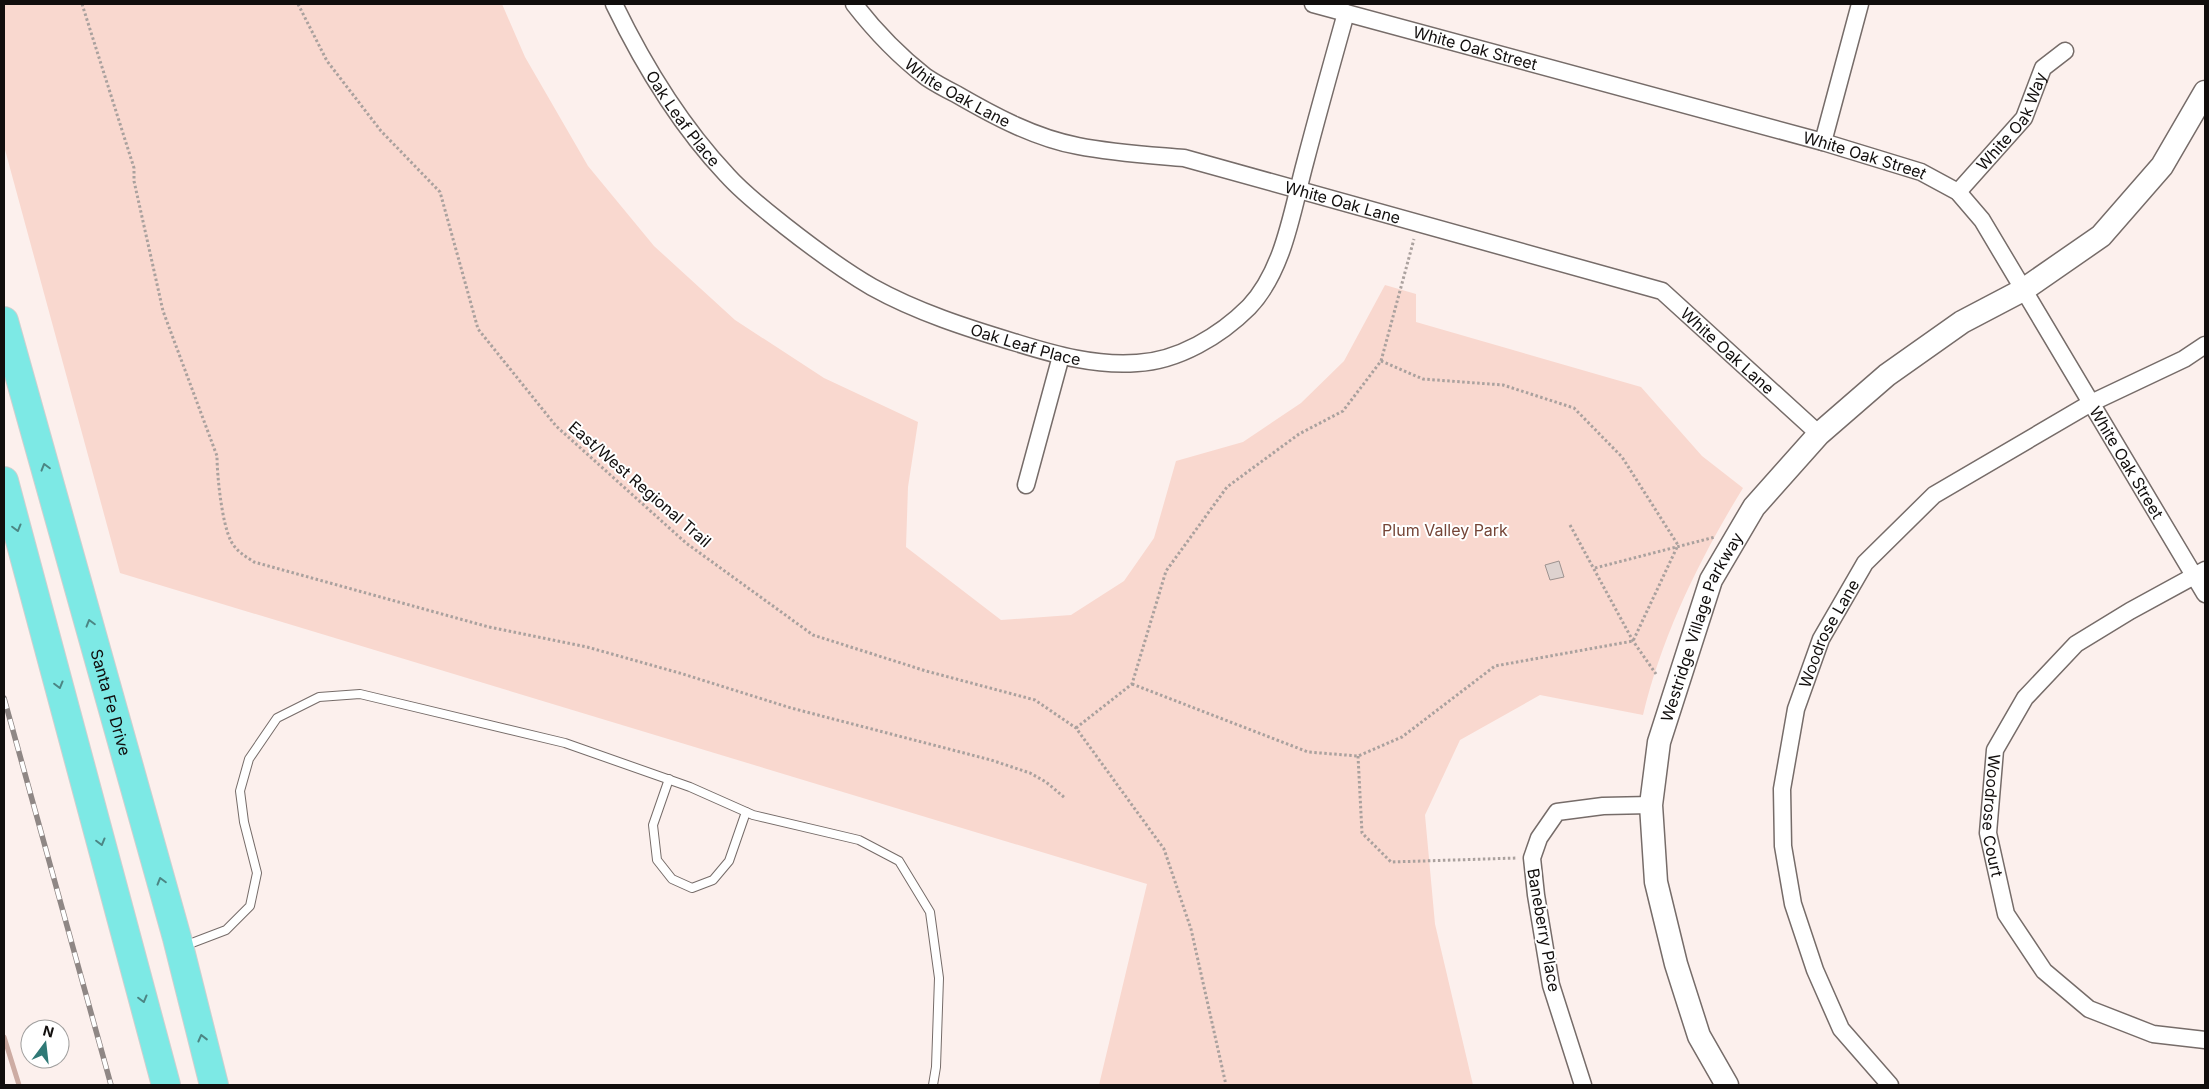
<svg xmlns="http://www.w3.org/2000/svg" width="2209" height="1089" font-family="Inter,sans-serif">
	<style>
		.green { fill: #f9d8cf }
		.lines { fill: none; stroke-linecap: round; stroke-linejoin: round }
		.stream { stroke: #cdaca3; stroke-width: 5 }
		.building { fill: #ded2cf; stroke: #9d928f }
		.lane-casing { stroke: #766c69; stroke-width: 10 }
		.street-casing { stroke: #766c69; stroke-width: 19 }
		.secondary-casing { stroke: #766c69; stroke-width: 25 }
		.highway-casing { stroke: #cfcfcf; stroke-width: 30 }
		.path { stroke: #aaa19e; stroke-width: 3; stroke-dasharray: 2.5 2.5; stroke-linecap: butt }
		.lane { stroke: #fff; stroke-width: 8 }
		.street { stroke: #fff; stroke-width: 16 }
		.secondary { stroke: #fff; stroke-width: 22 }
		.highway { stroke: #7de9e5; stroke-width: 28 }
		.rail-casing { stroke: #8f8785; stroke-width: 5.5 }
		.rail { stroke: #fff; stroke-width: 4; stroke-dasharray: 11; stroke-linecap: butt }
		.oneway { stroke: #4c8684 }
		.labels { text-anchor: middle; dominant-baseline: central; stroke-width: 4; stroke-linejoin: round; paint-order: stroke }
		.street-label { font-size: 16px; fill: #110e0d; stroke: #fff }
		.park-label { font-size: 16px; fill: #754537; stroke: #fff }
	</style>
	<rect width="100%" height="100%" fill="#fcf0ed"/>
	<!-- green -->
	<path class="green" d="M4,4h498l23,53 63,109 66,80 81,74 89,58 94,44 -10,65 -2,60 95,73 70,-5 53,-34 30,-43 22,-77 67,-19 58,-39 43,-42 41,-76 31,9v28l225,65 61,69 41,32c-43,70 -81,147 -100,227l-103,-20 -80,45 -35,75 10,109 38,161h-374l48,-201 -1027,-311 -116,-427z"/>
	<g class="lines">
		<!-- stream -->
		<path class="stream" d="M4,1037l15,48"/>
	</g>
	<!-- building -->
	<path class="building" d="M1559,561l5,16 -14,3 -5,-15z"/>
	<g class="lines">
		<defs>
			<g id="lane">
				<path d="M669,779l-16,46 4,35 15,19 20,9 21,-8 16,-19 17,-49"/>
				<path d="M184,946l42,-16 24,-24 7,-33 -13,-51 -4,-31 9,-32 28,-41 42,-21 41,-3 205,49 125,44 63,28 106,25 40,21 31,51 9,66 -3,89 -3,18"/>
			</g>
			<g id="street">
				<path id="s1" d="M614,4c30,62 65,120 113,171 17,19 38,35 58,51 28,22 56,43 87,61 45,25 95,41 145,56 39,12 78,23 120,20 41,-2 83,-27 112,-56 35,-37 43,-96 56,-144 13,-50 27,-100 41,-150"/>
				<path id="s2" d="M854,4c21,27 45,52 72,73 9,6 20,12 30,17 38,22 79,44 122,52 35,7 71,9 106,12l478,133 157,143"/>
				<path id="s3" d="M1313,4l510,138 98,30 37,20 24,28 223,374"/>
				<path d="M1823,142l37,-138"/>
				<path id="s4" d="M1958,192l66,-74 19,-50 22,-17"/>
				<path d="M1026,485l35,-129"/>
				<path id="s5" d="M2205,570l-75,41 -54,33 -51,54 -30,52 -7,83 18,81 38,57 45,38 64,25 52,6"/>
				<path d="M1583,1085l-32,-100 -15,-90 -4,-37 7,-20 18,-26 46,-6 48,-1"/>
				<path id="s6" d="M1890,1085l-49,-56 -26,-59 -22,-66 -10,-58 -1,-57 14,-80 25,-70 44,-76 69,-68 157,-92 93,-44 21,-14"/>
			</g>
			<g id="secondary">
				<path id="s7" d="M1727,1085l-28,-49 -23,-72 -20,-82 -5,-77 8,-63 52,-162 43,-73 65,-73 68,-59 75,-53 61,-32 78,-54 61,-70 43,-74"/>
			</g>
			<g id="highway">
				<path id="s8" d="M4,321l173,617 37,147"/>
				<path d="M4,481l162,604"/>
			</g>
		</defs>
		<!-- lane casing -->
		<use href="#lane" class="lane-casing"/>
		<!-- street casing -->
		<use href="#street" class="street-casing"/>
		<!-- secondary casing -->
		<use href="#secondary" class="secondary-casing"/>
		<!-- highway casing -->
		<use href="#highway" class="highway-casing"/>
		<!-- path -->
		<g class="path">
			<path d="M82,4l52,164v13l29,130 54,145c0,20 5,68 14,85 5,10 14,15 23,21l235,65 98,20 96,27 108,34 200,52 39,13 16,9 19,16"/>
			<path d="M298,4l29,57 54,70 59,61 38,137 78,97 130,117 127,92 113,36 109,29 41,28 88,121 27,80 35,156"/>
			<path d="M1381,361l42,18 80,6 71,23 48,49 56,88"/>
			<path d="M1570,525l63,116 23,33"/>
			<path d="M1595,568l120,-31"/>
			<path d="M1132,684l176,68 50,4 44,-19 93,-71 138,-25 45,-96"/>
			<path d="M1076,728l56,-44 34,-113 61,-84 72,-53 44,-23 38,-50 33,-122"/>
			<path d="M1358,756l4,77 29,29 126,-4"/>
		</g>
		<!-- lane -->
		<use href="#lane" class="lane"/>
		<!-- street -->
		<use href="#street" class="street"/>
		<!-- secondary -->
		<use href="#secondary" class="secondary"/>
		<!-- highway -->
		<use href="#highway" class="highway"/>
		<defs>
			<path id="rail" d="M4,698l107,387"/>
		</defs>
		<!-- rail casing -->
		<use href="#rail" class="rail-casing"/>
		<!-- rail -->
		<use href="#rail" class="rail"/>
	</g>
	<!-- one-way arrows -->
	<defs><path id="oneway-chevron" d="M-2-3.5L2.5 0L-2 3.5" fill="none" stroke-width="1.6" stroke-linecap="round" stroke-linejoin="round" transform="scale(1.25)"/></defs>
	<g class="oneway">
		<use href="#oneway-chevron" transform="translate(45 467) rotate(-106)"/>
		<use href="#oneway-chevron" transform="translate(17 528) rotate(75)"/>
		<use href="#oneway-chevron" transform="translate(90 623) rotate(-106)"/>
		<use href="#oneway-chevron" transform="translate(59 685) rotate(75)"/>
		<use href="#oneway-chevron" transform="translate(101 842) rotate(75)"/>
		<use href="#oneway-chevron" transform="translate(161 881) rotate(-106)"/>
		<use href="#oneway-chevron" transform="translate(143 999) rotate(75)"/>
		<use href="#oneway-chevron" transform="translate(202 1038) rotate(-104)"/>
	</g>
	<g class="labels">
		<!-- street labels -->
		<g class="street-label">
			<text stroke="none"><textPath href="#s3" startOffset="168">White Oak Street</textPath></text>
			<text stroke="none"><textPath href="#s2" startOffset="138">White Oak Lane</textPath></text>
			<text stroke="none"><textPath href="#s1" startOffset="134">Oak Leaf Place</textPath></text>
			<text stroke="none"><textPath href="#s4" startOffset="90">White Oak Way</textPath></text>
			<text stroke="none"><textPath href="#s3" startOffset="572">White Oak Street</textPath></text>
			<text stroke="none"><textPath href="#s2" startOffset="542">White Oak Lane</textPath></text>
			<text stroke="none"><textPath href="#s1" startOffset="554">Oak Leaf Place</textPath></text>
			<text stroke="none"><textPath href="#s2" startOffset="962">White Oak Lane</textPath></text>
			<text stroke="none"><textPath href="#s3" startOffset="992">White Oak Street</textPath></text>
			<text transform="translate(640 484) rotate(41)">East/West Regional Trail</text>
			<text stroke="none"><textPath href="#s7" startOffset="480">Westridge Village Parkway</textPath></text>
			<text stroke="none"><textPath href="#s6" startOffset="488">Woodrose Lane</textPath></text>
			<text stroke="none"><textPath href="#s8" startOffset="396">Santa Fe Drive</textPath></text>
			<text stroke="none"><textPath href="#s5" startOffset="349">Woodrose Court</textPath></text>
			<text transform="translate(1544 930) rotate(80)">Baneberry Place</text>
		</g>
		<!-- park labels -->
		<g class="park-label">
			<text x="1445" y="530">Plum Valley Park</text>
		</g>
	</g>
	<!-- border -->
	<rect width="2209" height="1089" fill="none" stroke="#110e0d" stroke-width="10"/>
	<!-- north arrow -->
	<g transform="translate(45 1044) rotate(15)"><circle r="24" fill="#ffffff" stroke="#a09f9e"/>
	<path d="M0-4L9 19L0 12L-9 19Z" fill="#2f7976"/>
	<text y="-8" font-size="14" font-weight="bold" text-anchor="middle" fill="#110e0d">N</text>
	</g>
</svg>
